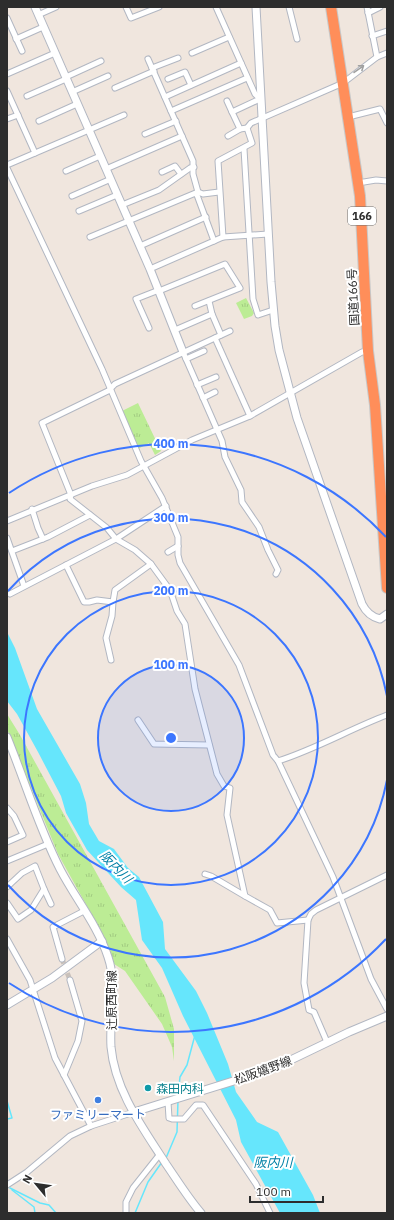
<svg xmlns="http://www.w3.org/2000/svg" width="394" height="1220" font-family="'IBM Plex Sans','Noto Sans JP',sans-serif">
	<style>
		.park { fill: url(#park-tufts) }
		.water { fill: #66e6fc }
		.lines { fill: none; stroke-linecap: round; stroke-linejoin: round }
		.stream { stroke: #66e6fc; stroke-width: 1.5 }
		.street-tunnel { stroke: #c9c1bb; stroke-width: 5; stroke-dasharray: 5 2.5; stroke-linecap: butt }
		.street-casing { stroke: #b2b7c2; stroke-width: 7 }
		.secondary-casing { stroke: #b2b7c2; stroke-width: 9 }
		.highway-casing { stroke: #c8c8c8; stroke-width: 12 }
		.street { stroke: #fff; stroke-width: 5 }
		.secondary { stroke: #fff; stroke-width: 7 }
		.highway { stroke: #ff8e5a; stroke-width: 10 }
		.oneway { stroke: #a0a0a0 }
		.ring { fill: none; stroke: #3c76ff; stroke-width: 2 }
		.culture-dot { fill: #0f9aa8; stroke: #fff; stroke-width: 1.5 }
		.shop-dot { fill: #3f7fe0; stroke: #fff; stroke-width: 1.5 }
		.labels { text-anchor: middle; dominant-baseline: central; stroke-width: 4; stroke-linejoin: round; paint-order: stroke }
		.shield { fill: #fff; stroke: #6c6c6c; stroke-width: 1 }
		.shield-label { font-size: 11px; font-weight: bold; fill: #2d2d2d }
		.street-label { font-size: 12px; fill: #2d2d2d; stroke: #fff }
		.culture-label { font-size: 12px; fill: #0d838f; stroke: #fff; text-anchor: start }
		.shop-label { font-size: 12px; fill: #366cbe; stroke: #fff }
		.water-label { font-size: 13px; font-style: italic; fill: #0180a6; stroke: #fff }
		.centre { fill: #3c76ff; stroke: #fff; stroke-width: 2 }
		.ring-label { font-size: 12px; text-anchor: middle; font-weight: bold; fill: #3c76ff; stroke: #fff; stroke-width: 4; stroke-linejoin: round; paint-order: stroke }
	</style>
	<defs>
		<pattern id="park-tufts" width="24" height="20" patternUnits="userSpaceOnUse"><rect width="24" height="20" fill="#bcec95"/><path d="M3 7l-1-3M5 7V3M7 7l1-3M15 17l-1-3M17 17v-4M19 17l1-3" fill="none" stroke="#a2cb81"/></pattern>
	</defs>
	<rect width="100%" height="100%" fill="#f0e6de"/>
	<!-- park -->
	<g class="park">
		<path d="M246,298l8,15 -2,3 -8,3 -8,-16z"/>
		<path d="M138,403l23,48 -6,4 -6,-12 -11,6 -18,-37z"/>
		<path d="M7,714l13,21 145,262 9,32v32l-2,-14 -10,-23 -37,-53 -11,-7 -10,-27 -46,-83 -51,-125z"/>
	</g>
	<!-- water -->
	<path class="water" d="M7,632l8,16 22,61 43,75 6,19 3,21 10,17 15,8 14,19 11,9 24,45 2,27 31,42 11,22 21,51 8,28 21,30 21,10 35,63 7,18h-40l-39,-71 -5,-22 -53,-104 -21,-48 -20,-28 -6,-40 -15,-13 -34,-37 -21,-37 -5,-17 -23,-44 -21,-38 -10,-13z"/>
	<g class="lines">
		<!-- stream -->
		<g class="stream">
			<path d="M178,1096l2,-19 7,-12 8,-30"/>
			<path d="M7,1101l5,17 -5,1"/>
			<path d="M166,1158l11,-26 1,-32"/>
			<path d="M10,1188l30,15 9,2 7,8"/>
			<path d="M12,1190l22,17 1,6"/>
			<path d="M135,1213l13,-31 14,-20"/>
		</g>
		<!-- street-tunnel -->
		<path class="street-tunnel" d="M62,959l8,21"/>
		<defs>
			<g id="street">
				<path d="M126,7l5,11 28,-11"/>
				<path d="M216,7l39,87 5,5 -28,13 8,17 7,-1"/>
				<path d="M289,7l8,32"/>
				<path d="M367,7l10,50"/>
				<path d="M368,13l12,-6"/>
				<path d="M38,15l18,-8"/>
				<path d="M7,18l15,33"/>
				<path d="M372,36l15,-5"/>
				<path d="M16,39l27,-12"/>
				<path d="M192,53l37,-16"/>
				<path d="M148,59l45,102v13l5,18 5,2 16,-2"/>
				<path d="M152,68l26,-10"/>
				<path d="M7,74l48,-21"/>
				<path d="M66,77l35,-16"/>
				<path d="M168,79l17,-7 6,13"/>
				<path d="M115,88l39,-17"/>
				<path d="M7,91l28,62"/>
				<path d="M72,92l36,-16"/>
				<path d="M27,96l39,-17"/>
				<path d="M165,97l76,-34"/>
				<path d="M227,101l5,11"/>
				<path d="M171,111l76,-33"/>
				<path d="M348,117l32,-8 7,14"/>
				<path d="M7,119l11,-4"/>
				<path d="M39,121l38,-17"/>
				<path d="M89,130l35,-15"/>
				<path d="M145,134l31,-13"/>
				<path d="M228,136l12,-7"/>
				<path d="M244,149l9,150 5,16 15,-5"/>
				<path d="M7,165l82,-35"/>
				<path d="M7,168l95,201 39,92 21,37 16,39v18l2,8 59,102 34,90 5,6 55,116 38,102 16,30"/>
				<path d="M106,169l76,-33"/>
				<path d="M66,171l34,-15"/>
				<path d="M162,172l13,-6 6,8"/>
				<path d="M358,183l18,-3 11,1"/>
				<path d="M72,196l39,-17"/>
				<path d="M122,205l37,-15 31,-22 4,-1"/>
				<path d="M79,211l38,-16"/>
				<path d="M90,237l108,-45 -1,3 17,46"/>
				<path d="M223,237l-5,-76 34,-18 -5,-15 4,-5 92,-40 34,-26 10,-4"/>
				<path d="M140,246l66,-29"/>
				<path d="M150,269l73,-32 45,-3"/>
				<path d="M159,291l66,-27 15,24 -45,18"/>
				<path d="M212,314l9,21"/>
				<path d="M149,328l-13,-29 23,-9"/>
				<path d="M175,330l37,-16 -3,-13"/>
				<path d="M215,338l35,78"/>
				<path d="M183,352l39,89 3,16 16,33 1,12 17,25 9,23 10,20 -2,4"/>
				<path d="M186,359l18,-8"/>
				<path d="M197,385l19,-8"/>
				<path d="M110,389l5,-5 115,-53"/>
				<path d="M110,390l-68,33 29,72 -1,4 37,29 9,11 19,11 16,14 19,26 7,21 8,13 10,65 22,85 7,12 6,2 -3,27 18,81 25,14 7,13 31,-3"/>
				<path d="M203,398l12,-6"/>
				<path d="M32,509l6,19 5,11"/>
				<path d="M7,521l85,-35 35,-11 65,-35 58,-24 112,-64 6,-1"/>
				<path d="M7,538l17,48"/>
				<path d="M12,551l36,-14 42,-22"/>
				<path d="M168,552l10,-6"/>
				<path d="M66,565l18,37h5l8,-2 16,2 2,-12 36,-26"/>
				<path d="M10,594l106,-55 50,-33"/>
				<path d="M111,660l-5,-22 6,-22 1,-14"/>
				<path d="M138,720l16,24 55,1"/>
				<path d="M278,761c38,-12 72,-32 109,-46"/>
				<path d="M7,808l7,8 9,19 -16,7"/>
				<path d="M7,861l41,-17"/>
				<path d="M205,874l6,2 34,20"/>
				<path d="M7,887l15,-14 13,-7 9,23 -13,21 -13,9 -11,-16"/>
				<path d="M44,889l7,15"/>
				<path d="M7,939l23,41 25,78 36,68"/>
				<path d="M62,959l-9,-32 31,-16"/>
				<path d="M327,1042l-13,-30 -5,-2 -5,-27 4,-63 3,-6 5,-4 71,-35"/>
				<path d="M64,1075l14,-34 4,-20 -12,-41"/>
				<path d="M168,1102l1,16 3,1h12l12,-14h7l53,79 14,29"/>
				<path d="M7,1185l20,-13 43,-36 21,-10 43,-14"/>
				<path d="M126,1213v-11l7,-14 27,-34"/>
			</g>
			<g id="secondary">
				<path d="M35,7l115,262 33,83"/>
				<path d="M256,7l15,275 4,44 4,24 18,68 65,186c4,8 9,13 18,15l7,-5"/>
				<path d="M7,737c18,44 31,89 53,132 15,29 38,57 48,88 10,29 1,60 3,90 4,44 32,81 55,117 11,16 22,34 35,49"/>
				<path d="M7,1005l45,-27 50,-37"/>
				<path d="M134,1112l138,-43 77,-37 38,-16"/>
			</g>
			<path id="highway" d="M331,7l29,189 8,155 7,54 12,183"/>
		</defs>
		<!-- street casing -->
		<use href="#street" class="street-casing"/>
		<!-- secondary casing -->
		<use href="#secondary" class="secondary-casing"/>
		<!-- highway casing -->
		<use href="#highway" class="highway-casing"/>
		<!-- street -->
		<use href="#street" class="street"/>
		<!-- secondary -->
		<use href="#secondary" class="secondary"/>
		<!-- highway -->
		<use href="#highway" class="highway"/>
	</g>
	<!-- one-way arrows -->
	<defs><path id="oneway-shaft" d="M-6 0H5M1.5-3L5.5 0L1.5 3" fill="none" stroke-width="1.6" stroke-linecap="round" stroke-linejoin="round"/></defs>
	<use class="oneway" href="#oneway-shaft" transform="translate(359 69) rotate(-35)"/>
	<!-- distance rings -->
	<circle cx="171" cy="738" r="73" fill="#3c76ff" fill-opacity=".12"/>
	<g class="ring">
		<circle cx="171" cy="738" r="73"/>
		<circle cx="171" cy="738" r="147"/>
		<path d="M387 780A220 220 0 0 1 8 885M8 591A220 220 0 0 1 387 696"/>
		<path d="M386 939A294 294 0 0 1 9 983M9 493A294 294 0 0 1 386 537"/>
	</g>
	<!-- markers -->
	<circle class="culture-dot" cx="148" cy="1088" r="4"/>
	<circle class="shop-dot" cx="98" cy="1100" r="4"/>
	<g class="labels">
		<!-- shield labels -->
		<rect class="shield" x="348" y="207" width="28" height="18" rx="3"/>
		<g class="shield-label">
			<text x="362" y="216">166</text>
		</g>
		<!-- street labels -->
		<g class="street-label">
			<text transform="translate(353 297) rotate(-93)">国道166号</text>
			<text transform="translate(111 1000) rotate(-90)">辻原西町線</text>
			<text transform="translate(263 1070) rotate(-20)">松阪嬉野線</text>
		</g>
		<!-- culture labels -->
		<g class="culture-label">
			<text x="156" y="1088">森田内科</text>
		</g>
		<!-- shop labels -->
		<g class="shop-label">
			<text x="98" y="1114">ファミリーマート</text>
		</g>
		<!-- water labels -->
		<g class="water-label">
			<text transform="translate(116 867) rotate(46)">阪内川</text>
			<text x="273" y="1162">阪内川</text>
		</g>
	</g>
	<circle cx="171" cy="738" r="6" class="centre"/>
	<g class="ring-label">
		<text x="171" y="448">400 m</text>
		<text x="171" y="522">300 m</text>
		<text x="171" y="595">200 m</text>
		<text x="171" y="669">100 m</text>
	</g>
	<!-- border -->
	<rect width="394" height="1220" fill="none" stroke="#2d2d2d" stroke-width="16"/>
	<!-- north arrow -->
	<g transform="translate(36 1184) rotate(299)" stroke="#ffffff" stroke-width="3" paint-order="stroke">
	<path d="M0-3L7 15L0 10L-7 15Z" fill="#2d2d2d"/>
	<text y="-6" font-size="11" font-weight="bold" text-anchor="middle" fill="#2d2d2d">N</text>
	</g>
	<!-- scale -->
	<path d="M250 1196v6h73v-6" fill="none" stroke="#2d2d2d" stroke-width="2"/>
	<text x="256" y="1196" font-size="12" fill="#2d2d2d" stroke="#ffffff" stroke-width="3" paint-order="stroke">100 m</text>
</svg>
